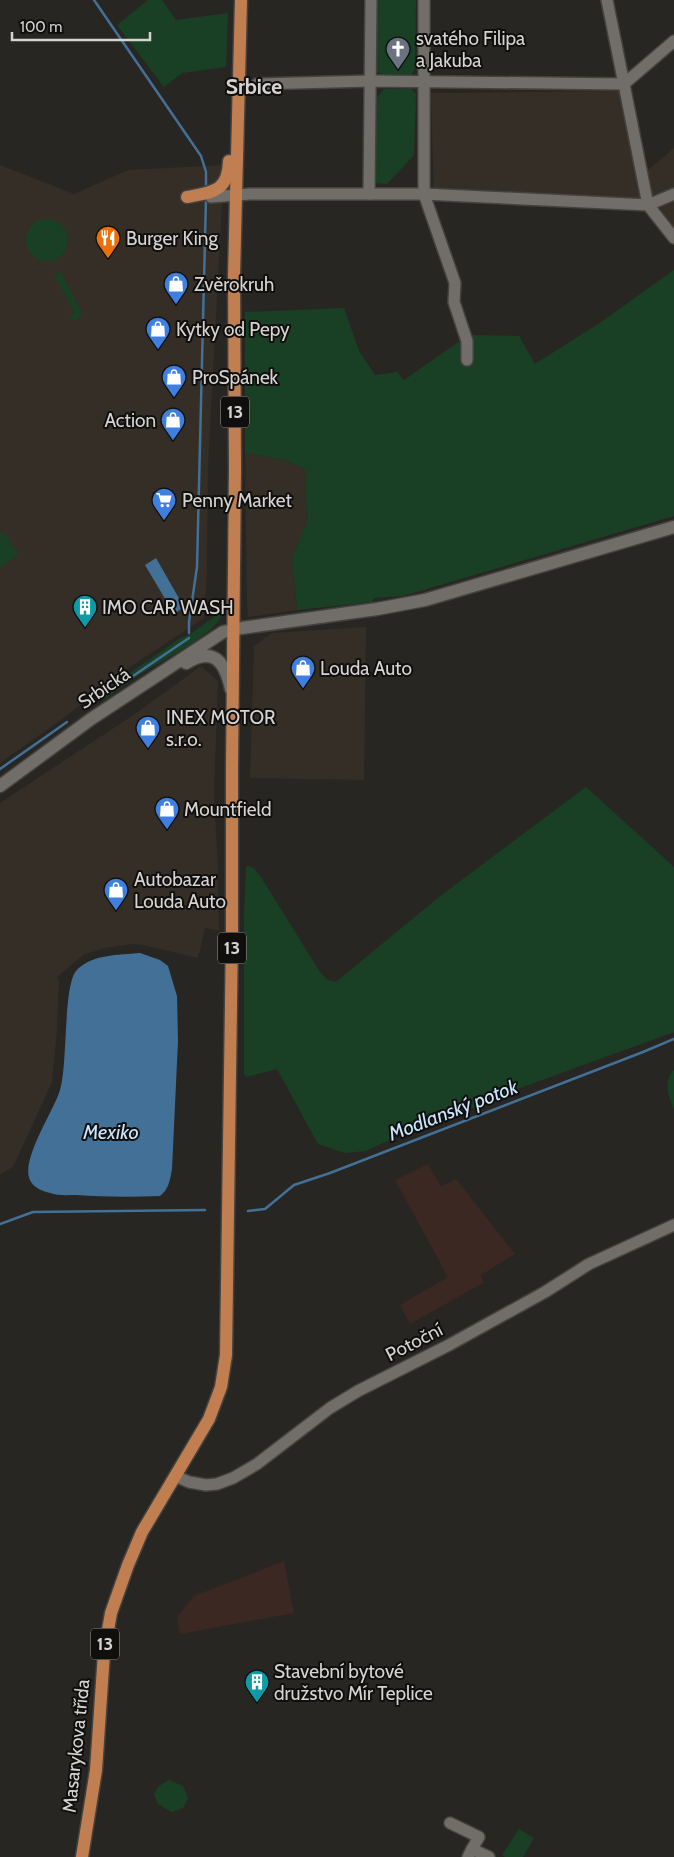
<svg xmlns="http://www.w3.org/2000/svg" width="674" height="1857" font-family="Cabin,sans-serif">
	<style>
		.built { fill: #342e26 }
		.industrial { fill: #3b2823 }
		.green { fill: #194024 }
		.water { fill: #427097 }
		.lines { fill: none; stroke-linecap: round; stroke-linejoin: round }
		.stream { stroke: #427097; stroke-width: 2.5 }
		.minor-casing { stroke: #44423f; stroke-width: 14 }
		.tertiary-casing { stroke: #44423f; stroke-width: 15 }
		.primary-casing { stroke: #44423f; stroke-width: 15 }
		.minor { stroke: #716e6a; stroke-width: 11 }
		.tertiary { stroke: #716e6a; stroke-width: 12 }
		.primary { stroke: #c17e50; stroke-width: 12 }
		.labels { text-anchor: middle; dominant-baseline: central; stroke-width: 4; stroke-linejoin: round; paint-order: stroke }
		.shield { fill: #100f0e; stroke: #9b9997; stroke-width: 1 }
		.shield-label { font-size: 18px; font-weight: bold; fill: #d6d4d2 }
		.poi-label { font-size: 19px; fill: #d6d4d2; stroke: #100f0e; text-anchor: start }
		.street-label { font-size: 19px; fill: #d6d4d2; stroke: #100f0e }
		.water-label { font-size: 20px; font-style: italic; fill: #cbe6fe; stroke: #100f0e }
		.quarter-label { font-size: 21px; font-weight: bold; fill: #d6d4d2; stroke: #100f0e }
	</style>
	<rect width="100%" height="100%" fill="#282623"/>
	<!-- built -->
	<g class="built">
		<path d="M630,85l18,85 26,-22v94l-25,-31 -8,-4 -207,-6 -3,-108 191,-2z"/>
		<path d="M0,165l74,29 54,-24 96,-5 -16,302 -1,102 -3,49 -89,59 -46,37 -69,49z"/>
		<path d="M245,453l40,7 20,9 2,54 -15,35 5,52 -49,7 -1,-14z"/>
		<path d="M366,627l-2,153 -114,-2 4,-132 18,-13z"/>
		<path d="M201,666l17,15 -4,113 4,73 1,64 -14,-3 -7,30 -55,-13 -10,-1 -28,4 -22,7 -26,22 2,4 -2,50 -5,51 -39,85 -13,7v-371l135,-89z"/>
	</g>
	<!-- industrial -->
	<g class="industrial">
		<path d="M428,1164l13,23 15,-8 59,75 -34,21 2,8 -73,41 -10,-19 48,-28 -53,-97z"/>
		<path d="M284,1561l10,52 -114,21 -3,-17 17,-21z"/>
	</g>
	<!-- green -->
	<g class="green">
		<path d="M148,0h14l14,20 52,-7 -2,54 -44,6 -18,14 -47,-62z"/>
		<path d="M378,0h38l-1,69 -4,6 -28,-1 -7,-3z"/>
		<path d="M384,89h27l5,5 -2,61 -27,29 -12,-1 2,-86z"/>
		<circle cx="47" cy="240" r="21"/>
		<path d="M674,270v246l-271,80 -29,2 -2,4 -75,8 -5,-52 15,-36 -2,-53 -20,-9 -40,-7v-141l99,-4 15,43 16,24 22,-3 7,8 56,-39 12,-6 47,1 16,28 66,-42z"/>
		<path d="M61,273l20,38v4l-3,4 -4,1 -5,-4 6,-3 -21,-39z"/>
		<path d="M4,532l14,23 -12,8 -6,6v-35z"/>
		<path d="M222,614c-6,21 -64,48 -83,61 -12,8 -23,16 -35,25l-3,-5 3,-4 75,-52 13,-6 25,-18z"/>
		<path d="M586,787l88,80v165l-154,56 -94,39 -19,6 -42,18 -20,2 -27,-9 -41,-75 -31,8 -2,-4v-156l2,-50 2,-1 6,2 8,11 58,93c5,6 8,9 16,10l103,-85z"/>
		<path d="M674,1070v39c-6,-13 -11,-28 0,-39z"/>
		<path d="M169,1780l14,6 5,12 -5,10 -11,4 -14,-8 -4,-10 5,-8z"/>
		<path d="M519,1829l15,9 -11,19h-18l-3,-2z"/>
	</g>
	<!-- water -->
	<g class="water">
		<path d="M156,558l28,49 -10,7 -29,-49z"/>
		<path d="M140,953l20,7 8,6 9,30 1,45 -6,128c-2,11 -3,20 -12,27 -28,1 -56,1 -84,-1 -8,0 -18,1 -26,-2 -7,-2 -14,-4 -19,-11 -13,-19 23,-71 29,-92 8,-27 3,-102 16,-119 15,-17 43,-16 64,-18z"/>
	</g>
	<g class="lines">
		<!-- stream -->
		<g class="stream">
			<path d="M94,0l107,156 5,16v18"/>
			<path d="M189,633v-11l8,-55 9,-369"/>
			<path d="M105,695l84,-57"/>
			<path d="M0,769l67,-47"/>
			<path d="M248,1211l17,-2 29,-24 36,-12 313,-121 31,-13"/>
			<path d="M0,1224l33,-12 172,-2"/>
		</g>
		<defs>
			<g id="minor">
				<path d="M424,0v194l31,89 -1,19 13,39v19"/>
				<path d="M607,0l17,84 50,-43"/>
				<path d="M257,84l114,-3 253,3 24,121 26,33"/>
				<path d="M369,194l2,-194"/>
				<path d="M211,197l39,-3h174l224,11 26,-11"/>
				<path d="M175,1476l14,6 17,3 11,-1 16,-6 24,-14 73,-56 28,-17 91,-46 96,-53 44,-28 85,-39"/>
				<path d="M450,1823l29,14 -7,12"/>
				<path d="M468,1857l4,-8 17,8"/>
			</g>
			<g id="tertiary">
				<path d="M186,663c28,-17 39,-1 45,26"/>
				<path d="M0,786l91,-67 132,-87 19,-4 135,-19 48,-9 249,-73"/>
			</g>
			<g id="primary">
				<path d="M187,197c26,-5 41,-5 42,-36"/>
				<path d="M82,1857l14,-87 8,-117 7,-40 17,-48 14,-33 67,-113 12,-32 5,-32 6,-421v-165l3,-301 -1,-193 7,-275"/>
			</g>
		</defs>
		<!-- minor casing -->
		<use href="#minor" class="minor-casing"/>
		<!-- tertiary casing -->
		<use href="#tertiary" class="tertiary-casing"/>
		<!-- primary casing -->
		<use href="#primary" class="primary-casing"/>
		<!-- minor -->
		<use href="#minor" class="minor"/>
		<!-- tertiary -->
		<use href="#tertiary" class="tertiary"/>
		<!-- primary -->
		<use href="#primary" class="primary"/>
	</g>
	<!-- icons -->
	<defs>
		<symbol id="church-pin" viewBox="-11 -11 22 30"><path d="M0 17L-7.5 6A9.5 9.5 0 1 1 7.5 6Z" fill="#6b7280" stroke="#100f0e"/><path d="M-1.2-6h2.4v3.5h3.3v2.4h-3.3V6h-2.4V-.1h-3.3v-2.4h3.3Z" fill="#fff"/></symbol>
		<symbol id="restaurant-pin" viewBox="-11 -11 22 30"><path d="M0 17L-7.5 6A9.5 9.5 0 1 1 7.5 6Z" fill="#e8710a" stroke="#100f0e"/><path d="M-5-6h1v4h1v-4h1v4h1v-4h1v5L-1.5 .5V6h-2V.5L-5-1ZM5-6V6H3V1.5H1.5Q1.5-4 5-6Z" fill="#fff"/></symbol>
		<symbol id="shop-pin" viewBox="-11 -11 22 30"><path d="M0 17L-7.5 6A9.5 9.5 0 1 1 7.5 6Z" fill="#3f7fe0" stroke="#100f0e"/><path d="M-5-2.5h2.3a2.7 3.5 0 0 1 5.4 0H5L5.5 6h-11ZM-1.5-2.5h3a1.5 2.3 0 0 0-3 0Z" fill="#fff"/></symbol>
		<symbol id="supermarket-pin" viewBox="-11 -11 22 30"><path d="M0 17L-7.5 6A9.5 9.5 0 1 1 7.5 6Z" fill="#3f7fe0" stroke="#100f0e"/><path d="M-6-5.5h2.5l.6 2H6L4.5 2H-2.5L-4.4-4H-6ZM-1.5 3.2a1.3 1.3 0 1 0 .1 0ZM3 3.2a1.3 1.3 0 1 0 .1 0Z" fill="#fff"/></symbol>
		<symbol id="building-pin" viewBox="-11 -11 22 30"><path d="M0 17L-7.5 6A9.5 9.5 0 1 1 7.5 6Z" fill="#0f9aa8" stroke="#100f0e"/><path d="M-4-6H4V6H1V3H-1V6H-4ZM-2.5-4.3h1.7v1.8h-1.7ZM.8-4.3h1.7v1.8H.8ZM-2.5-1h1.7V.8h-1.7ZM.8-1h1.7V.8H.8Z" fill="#fff"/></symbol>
	</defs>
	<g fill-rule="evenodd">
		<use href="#church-pin" x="384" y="35" width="28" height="38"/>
		<use href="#restaurant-pin" x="94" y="224" width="28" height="38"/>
		<use href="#shop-pin" x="162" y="270" width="28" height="38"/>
		<use href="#shop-pin" x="144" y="315" width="28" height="38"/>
		<use href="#shop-pin" x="160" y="363" width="28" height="38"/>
		<use href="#shop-pin" x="159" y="406" width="28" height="38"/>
		<use href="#supermarket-pin" x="150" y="486" width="28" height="38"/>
		<use href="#building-pin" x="71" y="593" width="28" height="38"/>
		<use href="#shop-pin" x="289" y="654" width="28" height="38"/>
		<use href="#shop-pin" x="134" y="714" width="28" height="38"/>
		<use href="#shop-pin" x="153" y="795" width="28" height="38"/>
		<use href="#shop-pin" x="102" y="876" width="28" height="38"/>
		<use href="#building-pin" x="243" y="1668" width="28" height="38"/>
	</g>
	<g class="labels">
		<!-- shield labels -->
		<g class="shield">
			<rect x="221" y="396.5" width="28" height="31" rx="4"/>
			<rect x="218" y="932.5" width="28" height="31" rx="4"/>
			<rect x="91" y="1628.5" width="28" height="31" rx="4"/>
		</g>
		<g class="shield-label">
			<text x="235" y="412">13</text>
			<text x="232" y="948">13</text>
			<text x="105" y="1644">13</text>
		</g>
		<!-- poi labels -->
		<g class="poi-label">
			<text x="416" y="38">svatého Filipa<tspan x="416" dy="22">a Jakuba</tspan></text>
			<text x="126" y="238">Burger King</text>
			<text x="194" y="284">Zvěrokruh</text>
			<text x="176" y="329">Kytky od Pepy</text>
			<text x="192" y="377">ProSpánek</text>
			<text x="156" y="420" text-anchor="end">Action</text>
			<text x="182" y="500">Penny Market</text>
			<text x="102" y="607">IMO CAR WASH</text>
			<text x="320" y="668">Louda Auto</text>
			<text x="166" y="717">INEX MOTOR<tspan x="166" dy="22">s.r.o.</tspan></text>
			<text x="184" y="809">Mountfield</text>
			<text x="134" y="879">Autobazar<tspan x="134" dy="22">Louda Auto</tspan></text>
			<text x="274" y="1671">Stavební bytové<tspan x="274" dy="22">družstvo Mír Teplice</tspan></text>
		</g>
		<!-- street labels -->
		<g class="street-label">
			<text transform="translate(104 688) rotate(-34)">Srbická</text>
			<text transform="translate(414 1342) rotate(-27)">Potoční</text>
			<text transform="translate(76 1746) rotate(-84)">Masarykova třída</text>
		</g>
		<!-- water labels -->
		<g class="water-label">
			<text transform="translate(453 1110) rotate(-21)">Modlanský potok</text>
			<text x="111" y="1132">Mexiko</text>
		</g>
		<!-- quarter labels -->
		<g class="quarter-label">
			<text x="254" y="86">Srbice</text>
		</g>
	</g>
	<!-- scale -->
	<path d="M12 32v8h138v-8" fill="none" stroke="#d6d4d2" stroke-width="2.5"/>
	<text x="20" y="32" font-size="15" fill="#d6d4d2" stroke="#100f0e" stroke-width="4" paint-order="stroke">100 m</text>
</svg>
